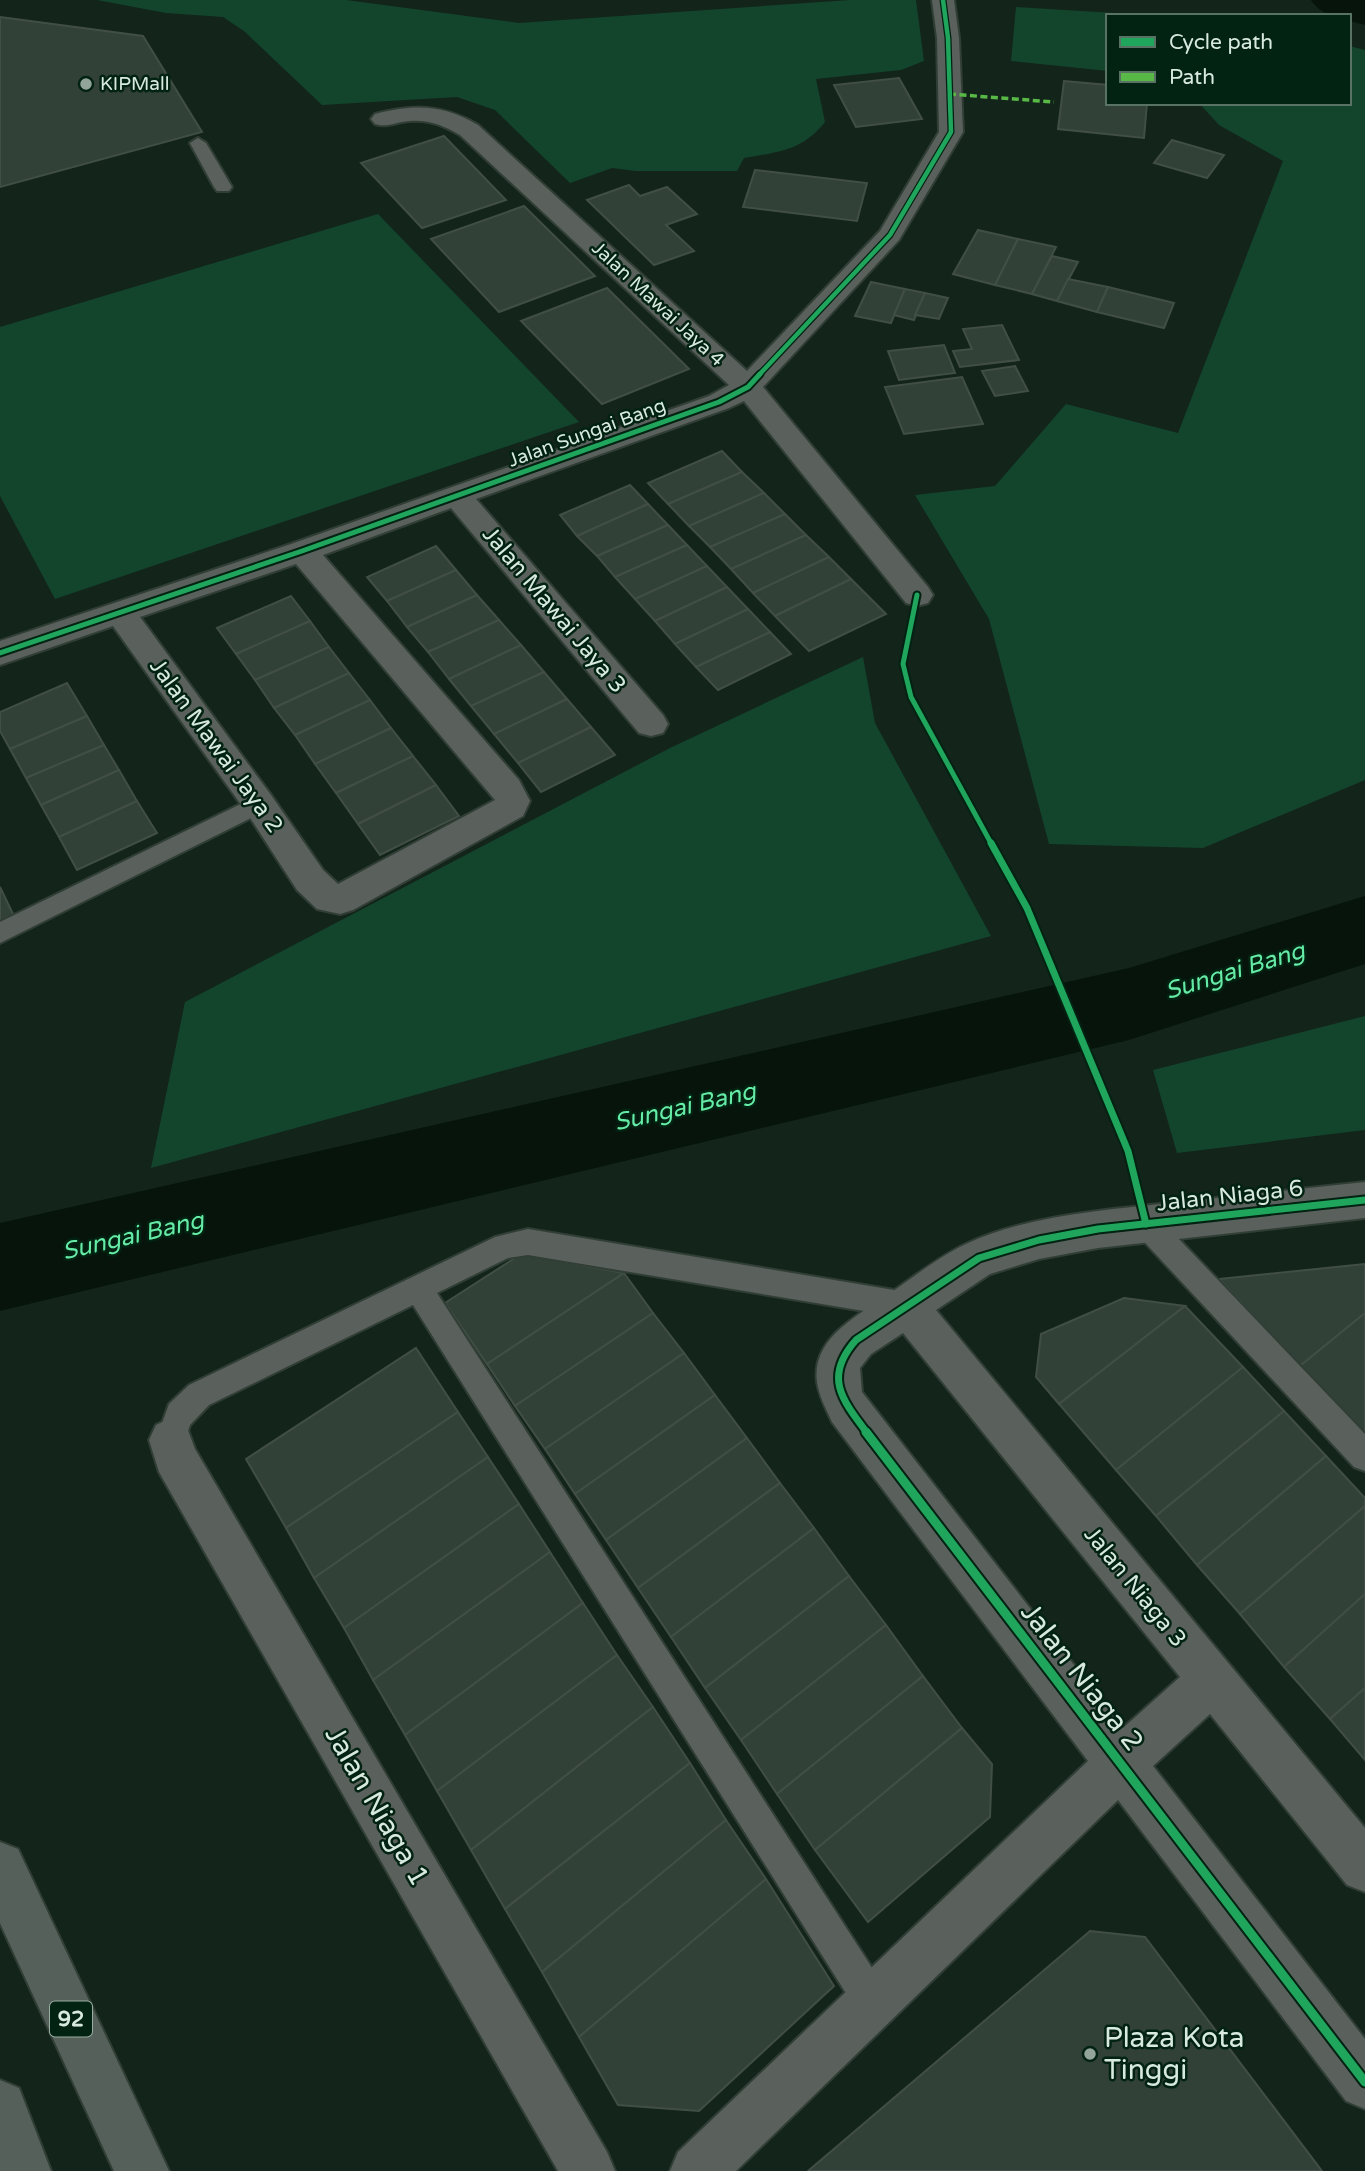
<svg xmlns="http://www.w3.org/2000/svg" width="1365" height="2171" font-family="'Varela Round',sans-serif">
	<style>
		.green { fill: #13452c }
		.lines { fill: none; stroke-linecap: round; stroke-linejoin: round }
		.river { fill: #07140c; fill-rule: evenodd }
		.building { fill: #324138; stroke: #414e46; stroke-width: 2 }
		.service-casing { stroke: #303e36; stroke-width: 4 }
		.minor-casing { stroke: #303e36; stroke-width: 4 }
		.primary-casing { stroke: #303e36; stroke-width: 4 }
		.service { fill: #5a605c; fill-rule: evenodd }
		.minor { fill: #5a605c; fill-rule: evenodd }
		.primary { fill: #56605b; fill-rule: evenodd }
		.quiet { stroke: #58b947; stroke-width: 3.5; stroke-dasharray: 7 3.5; stroke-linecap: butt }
		.cycleway-far3-casing { stroke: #022212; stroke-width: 7 }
		.cycleway-far2-casing { stroke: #022212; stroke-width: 9 }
		.cycleway-far1-casing { stroke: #022212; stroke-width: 11 }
		.cycleway-casing { stroke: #022212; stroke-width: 13 }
		.cycleway-far3 { stroke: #20a55d; stroke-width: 4.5 }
		.cycleway-far2 { stroke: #20a55d; stroke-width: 5 }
		.cycleway-far1 { stroke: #20a55d; stroke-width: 7 }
		.cycleway { stroke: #20a55d; stroke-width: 9 }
		.poi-dot { fill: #93a59a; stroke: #022212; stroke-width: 2.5 }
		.labels { text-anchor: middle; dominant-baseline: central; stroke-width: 5; stroke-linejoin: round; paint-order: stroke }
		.far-poi-label { font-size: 19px; fill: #d8eadf; stroke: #022212; text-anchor: start }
		.far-street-label { font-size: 19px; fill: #d8eadf; stroke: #022212 }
		.shield { fill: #022212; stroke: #98aea2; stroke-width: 2 }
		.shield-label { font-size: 21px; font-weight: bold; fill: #d8eadf }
		.street-label { font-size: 23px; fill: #d8eadf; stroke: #022212 }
		.water-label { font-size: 24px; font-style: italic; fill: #65eba5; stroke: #022212 }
		.near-street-label { font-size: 28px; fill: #d8eadf; stroke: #022212 }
		.near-poi-label { font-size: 28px; fill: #d8eadf; stroke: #022212; text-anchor: start }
	</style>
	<rect width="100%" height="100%" fill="#13241b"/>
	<!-- green -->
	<g class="green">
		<path d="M97,0h249l173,23 331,-23h66l8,61 -23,9 -85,9 9,43c-23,29 -47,30 -81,36l-7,13h-101l-24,-3 -42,15 -75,-73 -38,-13 -135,8 -78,-74 -21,-14 -57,-4z"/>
		<path d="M1016,7l147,9h-55v55l-97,-10z"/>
		<path d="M1349,46l16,4v730l-162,68 -154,-4 -60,-225 -74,-124 80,-9 71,-82 112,29 105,-272 -64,-36 -20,-22h150z"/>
		<path d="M378,214l201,208 -524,177 -55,-103v-169z"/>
		<path d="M863,657l12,66 116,213 -840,232 34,-166 485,-254z"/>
		<path d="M1365,1016v114l-188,23 -24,-83z"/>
	</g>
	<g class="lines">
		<!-- river -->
		<g class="river">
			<path d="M1311,0h54v25l-16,-4v-5c-17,0 -28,-1 -38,-16z"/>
			<path d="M1365,896v68l-236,76 -1129,271v-88l1129,-255z"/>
		</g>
	</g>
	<!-- building -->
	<g class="building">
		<path d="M0,17l143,19 59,96 -202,55z"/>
		<path d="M899,78l23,41 -66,8 -22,-42z"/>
		<path d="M1064,81l44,4v18h39l-3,35 -86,-9z"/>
		<path d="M444,136l62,64 -84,28 -61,-65z"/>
		<path d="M1172,140l52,15 -17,23 -53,-15z"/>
		<path d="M755,170l112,13 -10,38 -114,-14z"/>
		<path d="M629,185l11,11 27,-9 30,27 -31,11 28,26 -40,14 -67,-65z"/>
		<path d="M524,206l71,70 -96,36 -68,-73z"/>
		<path d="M978,230l40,9 -23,46 -42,-11z"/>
		<path d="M1018,239l38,8 -24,47 -37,-9z"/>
		<path d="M1052,256l26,6 -21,39 -25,-7z"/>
		<path d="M1068,279l40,8 -11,25 -40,-11z"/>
		<path d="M871,282l34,7 -14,34 -36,-7z"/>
		<path d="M1108,287l66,16 -10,25 -67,-16z"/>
		<path d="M607,288l82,81 -87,35 -81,-83z"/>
		<path d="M905,289l20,4 -11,27 -20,-5z"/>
		<path d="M925,293l23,5 -9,21 -24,-4z"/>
		<path d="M1002,325l17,35 -59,7 -7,-16 19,-2 -9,-20z"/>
		<path d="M944,345l11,28 -56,7 -11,-29z"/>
		<path d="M1015,366l13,25 -33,5 -13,-25z"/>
		<path d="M962,377l21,47 -79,10 -19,-47z"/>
		<path d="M722,451l20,21 -74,32 -20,-21z"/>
		<path d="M742,472l22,21 -75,33 -21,-22z"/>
		<path d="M630,485l18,19 -71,32 -17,-21z"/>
		<path d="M764,493l21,21 -75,33 -21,-21z"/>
		<path d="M648,504l20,21 -71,31 -20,-20z"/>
		<path d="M785,514l21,21 -75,34 -21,-22z"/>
		<path d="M668,525l19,20 -72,32 -18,-21z"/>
		<path d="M806,535l23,22 -76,36 -22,-24z"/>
		<path d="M687,545l20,21 -72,33 -20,-22z"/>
		<path d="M436,546l20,24 -69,31 -20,-24z"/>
		<path d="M829,557l22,22 -76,37 -22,-23z"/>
		<path d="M707,566l20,21 -72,34 -20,-22z"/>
		<path d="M456,570l21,25 -70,32 -20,-26z"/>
		<path d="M851,579l35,35 -77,37 -34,-35z"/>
		<path d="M727,587l21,22 -73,35 -20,-23z"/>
		<path d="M477,595l22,25 -71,32 -21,-25z"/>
		<path d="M291,596l19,25 -74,33 -19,-26z"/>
		<path d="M748,609l22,23 -74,35 -21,-23z"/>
		<path d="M499,620l22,25 -72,34 -21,-27z"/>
		<path d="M310,621l19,26 -74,33 -19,-26z"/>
		<path d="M770,632l21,22 -73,36 -22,-23z"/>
		<path d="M521,645l23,27 -73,34 -22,-27z"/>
		<path d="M329,647l20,26 -75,35 -19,-28z"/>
		<path d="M544,672l23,27 -73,35 -23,-28z"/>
		<path d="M349,673l21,27 -75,35 -21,-27z"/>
		<path d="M67,683l20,33 -77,33 -10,-18v-19z"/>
		<path d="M567,699l24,28 -73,36 -24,-29z"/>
		<path d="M370,700l21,28 -76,36 -20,-29z"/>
		<path d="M87,716l17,29 -78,33 -16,-29z"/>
		<path d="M591,727l24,28 -74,37 -23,-29z"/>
		<path d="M391,728l22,28 -77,37 -21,-29z"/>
		<path d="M104,745l15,25 -78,35 -15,-27z"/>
		<path d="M413,756l23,29 -78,39 -22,-31z"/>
		<path d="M119,770l18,31 -78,36 -18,-32z"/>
		<path d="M436,785l23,31 -79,39 -22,-31z"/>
		<path d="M137,801l20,32 -80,37 -18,-33z"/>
		<path d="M0,887l15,31 -15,7z"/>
		<path d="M521,1254l103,19 -137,91 -42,-61z"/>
		<path d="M1365,1264v49l-65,53 -81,-87z"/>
		<path d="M624,1273l29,40 -138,93 -28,-42z"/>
		<path d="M1124,1298l61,8 -126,98 -23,-27 5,-43z"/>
		<path d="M1185,1306l58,61 -127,103 -57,-66z"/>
		<path d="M653,1313l31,40 -139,96 -30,-43z"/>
		<path d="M1365,1313v119l-1,1 -64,-67z"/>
		<path d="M416,1348l42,64 -172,116 -40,-69z"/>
		<path d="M684,1353l31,42 -140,99 -30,-45z"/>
		<path d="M1243,1367l41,44 -128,105 -40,-46z"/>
		<path d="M715,1395l32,43 -141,102 -31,-46z"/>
		<path d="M1284,1411l42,45 -129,109 -41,-49z"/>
		<path d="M458,1412l30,45 -174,121 -28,-50z"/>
		<path d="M747,1438l33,45 -142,105 -32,-48z"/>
		<path d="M1326,1456l39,42v8l-125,108 -43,-49z"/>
		<path d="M488,1457l31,47 -175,124 -30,-50z"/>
		<path d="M780,1483l34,45 -143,109 -33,-49z"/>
		<path d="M519,1504l31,48 -177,128 -29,-52z"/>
		<path d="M1365,1506v88l-81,73 -44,-53z"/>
		<path d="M814,1528l35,48 -144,112 -34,-51z"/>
		<path d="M550,1552l33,51 -178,132 -32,-55z"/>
		<path d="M849,1576l37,49 -145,115 -36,-52z"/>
		<path d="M1365,1594v94l-35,31 -46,-52z"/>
		<path d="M583,1603l34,52 -180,136 -32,-56z"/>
		<path d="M886,1625l37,51 -146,118 -36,-54z"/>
		<path d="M617,1655l36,52 -182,143 -34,-59z"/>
		<path d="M923,1676l39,52 -147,122 -38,-56z"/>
		<path d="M1365,1688v72l-35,-41z"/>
		<path d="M653,1707l37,56 -185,146 -34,-59z"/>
		<path d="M962,1728l30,36 -2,53 -122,105 -53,-72z"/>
		<path d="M690,1763l36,57 -184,152 -37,-63z"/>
		<path d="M726,1820l40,59 -187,158 -37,-65z"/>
		<path d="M766,1879l68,107 -135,125 -81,-6 -39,-68z"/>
		<path d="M1090,1931l55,6 177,234h-514z"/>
	</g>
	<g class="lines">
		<defs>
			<g id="service">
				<path d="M198,138l8,5 26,44 -3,4h-12l-3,-4 -24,-44z"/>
				<path d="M259,795l8,3 4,6 -4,6 -267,133v-21z"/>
				<path d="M1146,1211l10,4 209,219v37l-11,-4 -218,-234 -4,-9 4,-9z"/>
				<path d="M528,1229l378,63 10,4 4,9 -4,9 -10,4 -378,-63 -20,3 -71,35 448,695 5,13 -5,13 -13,5 -13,-5 -446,-709 -204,100 -19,20 -8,25 -11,5 -11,-5 -4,-10 13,-36 20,-19 306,-148z"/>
			</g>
			<g id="minor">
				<path d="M932,0h22l5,38 4,94 -64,108 -136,147 165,200 5,8 -5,8 -11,3 -11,-3 -162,-202 -15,7 -253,91 187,216 5,9 -5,9 -12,3 -12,-3 -188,-225 -128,47 196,225 11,21 -7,15 -170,94 -13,4 -23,-5 -20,-19 -50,-77 -134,-187 -113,39v-24l291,-97 418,-148 20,-11 -269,-250c-19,-11 -35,-17 -58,-13 -10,2 -17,5 -27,2l-4,-5 4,-5c38,-10 68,-10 103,11l269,246 133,-140 59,-99 -2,-94zM296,564l199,236 -157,84 -15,-14 -52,-75 -131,-178z"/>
				<path d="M1365,1182v36l-267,30 -59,11 -49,15 -54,36 429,518v64l-18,-7 -137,-171 -57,52 212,273v70l-19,-8 -228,-301 -382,371h-66l8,-19 410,-391 -256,-339c-6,-13 -13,-26 -15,-40 -6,-43 40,-66 69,-86 25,-17 52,-39 80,-52 59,-28 139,-34 203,-41 65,-7 131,-14 196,-21zM903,1333l277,344 -57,51 -261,-336 -2,-24 11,-14z"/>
				<path d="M171,1418l15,7 9,24 412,703 8,19h-57l-399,-699 -10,-32 7,-15z"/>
			</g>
			<g id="primary">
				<path d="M0,1842l18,7 151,322h-55l-114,-248z"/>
				<path d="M0,2080l19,8 32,83h-51z"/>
			</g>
		</defs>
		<!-- service casing -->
		<use href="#service" class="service-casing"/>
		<!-- minor casing -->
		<use href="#minor" class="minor-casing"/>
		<!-- primary casing -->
		<use href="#primary" class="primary-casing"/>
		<!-- service -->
		<use href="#service" class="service"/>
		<!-- minor -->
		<use href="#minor" class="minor"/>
		<!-- primary -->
		<use href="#primary" class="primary"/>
		<!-- quiet -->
		<path class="quiet" d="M949,94l105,8"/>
		<defs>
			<path id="cycleway-far3" d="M759,375l131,-140 61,-103 -3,-94 -5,-38"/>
			<g id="cycleway-far2">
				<path d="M917,595l-14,69 8,33 81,148"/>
				<path d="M0,653l302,-102 417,-149 29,-15 12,-13"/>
			</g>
			<g id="cycleway-far1">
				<path d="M991,843l36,65 101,243 18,73"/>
				<path d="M868,1434c-26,-34 -45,-57 -12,-94l123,-82 60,-18 59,-11 267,-29"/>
			</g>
			<path id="cycleway" d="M866,1432l499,650"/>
		</defs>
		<!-- cycleway-far3 casing -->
		<use href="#cycleway-far3" class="cycleway-far3-casing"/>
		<!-- cycleway-far2 casing -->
		<use href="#cycleway-far2" class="cycleway-far2-casing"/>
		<!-- cycleway-far1 casing -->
		<use href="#cycleway-far1" class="cycleway-far1-casing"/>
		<!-- cycleway casing -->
		<use href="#cycleway" class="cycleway-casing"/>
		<!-- cycleway-far3 -->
		<use href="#cycleway-far3" class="cycleway-far3"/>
		<!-- cycleway-far2 -->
		<use href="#cycleway-far2" class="cycleway-far2"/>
		<!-- cycleway-far1 -->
		<use href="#cycleway-far1" class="cycleway-far1"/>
		<!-- cycleway -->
		<use href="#cycleway" class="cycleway"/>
	</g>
	<!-- markers -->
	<g class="poi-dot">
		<circle cx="86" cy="84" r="7"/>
		<circle cx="1090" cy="2054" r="7"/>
	</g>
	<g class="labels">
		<!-- far-poi labels -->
		<g class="far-poi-label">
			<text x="100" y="84">KIPMall</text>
		</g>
		<!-- far-street labels -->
		<g class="far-street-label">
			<text transform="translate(658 304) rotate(43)">Jalan Mawai Jaya 4</text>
			<text transform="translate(587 433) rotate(-20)">Jalan Sungai Bang</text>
		</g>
		<!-- shield labels -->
		<rect class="shield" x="50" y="2001.5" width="42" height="35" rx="5"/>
		<g class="shield-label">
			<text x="71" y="2019">92</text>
		</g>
		<!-- street labels -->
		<g class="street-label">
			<text transform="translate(554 610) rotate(50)">Jalan Mawai Jaya 3</text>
			<text transform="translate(216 746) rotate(54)">Jalan Mawai Jaya 2</text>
			<text transform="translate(1230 1196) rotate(-6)">Jalan Niaga 6</text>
			<text transform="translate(1135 1587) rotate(51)">Jalan Niaga 3</text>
		</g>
		<!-- water labels -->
		<g class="water-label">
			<text transform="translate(1235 971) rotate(-17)">Sungai Bang</text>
			<text transform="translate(685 1107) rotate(-13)">Sungai Bang</text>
			<text transform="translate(133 1236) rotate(-13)">Sungai Bang</text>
		</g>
		<!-- near-street labels -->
		<g class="near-street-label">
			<text transform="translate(1082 1677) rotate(52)">Jalan Niaga 2</text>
			<text transform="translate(377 1806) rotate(60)">Jalan Niaga 1</text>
		</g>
		<!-- near-poi labels -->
		<g class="near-poi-label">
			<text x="1104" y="2038">Plaza Kota<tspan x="1104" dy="32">Tinggi</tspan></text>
		</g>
	</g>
	<!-- legend -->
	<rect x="1106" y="14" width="245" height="91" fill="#022212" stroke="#587264" stroke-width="2"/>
	<rect x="1120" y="37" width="35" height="10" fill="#20a55d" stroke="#587264" stroke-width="2"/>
	<text x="1169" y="49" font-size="21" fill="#d8eadf">Cycle path</text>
	<rect x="1120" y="72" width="35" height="10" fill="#58b947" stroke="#587264" stroke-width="2"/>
	<text x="1169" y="84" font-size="21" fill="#d8eadf">Path</text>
</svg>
